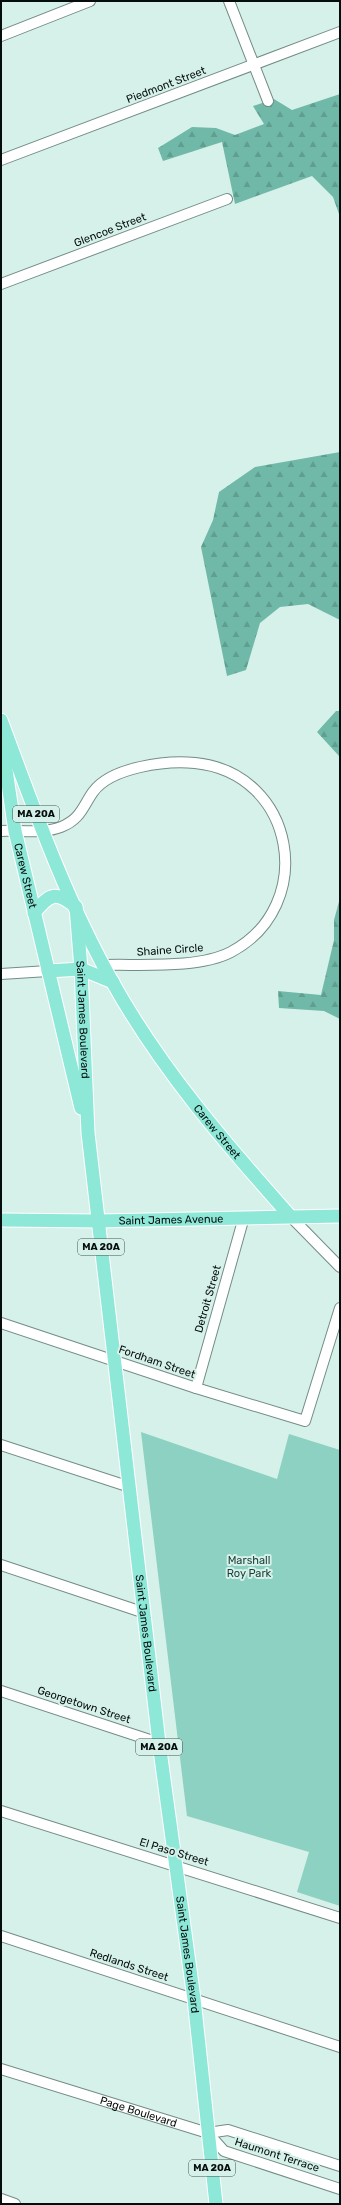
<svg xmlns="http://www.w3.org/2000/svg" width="341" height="2205" font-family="Rubik,sans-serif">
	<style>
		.green { fill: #8cd1c1 }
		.forest { fill: url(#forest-firs) }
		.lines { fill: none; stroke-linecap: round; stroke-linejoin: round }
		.minor-casing { stroke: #748c86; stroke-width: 12 }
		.major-casing { stroke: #fff; stroke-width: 15 }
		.minor { stroke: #fff; stroke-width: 10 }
		.major { stroke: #8ee8d8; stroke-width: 13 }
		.labels { text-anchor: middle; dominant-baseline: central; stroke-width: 4; stroke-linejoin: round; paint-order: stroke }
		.shield { fill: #d6f1ea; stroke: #44524f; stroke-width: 1 }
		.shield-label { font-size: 10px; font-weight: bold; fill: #050e0c }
		.street-label { font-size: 11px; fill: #050e0c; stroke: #d6f1ea }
		.park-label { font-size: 11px; fill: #193d36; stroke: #d6f1ea }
	</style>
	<defs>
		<pattern id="forest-firs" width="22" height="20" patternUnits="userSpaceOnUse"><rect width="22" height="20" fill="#70b9a9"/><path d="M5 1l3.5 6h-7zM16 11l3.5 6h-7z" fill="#609e90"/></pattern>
	</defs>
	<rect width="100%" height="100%" fill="#d6f1ea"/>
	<!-- green -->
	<path class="green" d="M141,1432l136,47 12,-45 51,16v456l-43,-14 12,-40 -122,-36z"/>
	<!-- forest -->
	<g class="forest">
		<path d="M340,94v123l-7,-20 -21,-21 -77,28 -13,-62 -59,19 -5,-13 34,-21 24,1 19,7 29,-11 -11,-18 21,-7 18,11z"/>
		<path d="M340,452v168l-32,-16 -28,3 -20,16 -14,47 -19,6 -26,-129 12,-27 6,-28 36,-25z"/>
		<path d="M336,711h4v79l-1,-34 -22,-24z"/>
		<path d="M340,898v121l-16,-8 -45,-3 -1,-17 43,4 13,-55v-20z"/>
	</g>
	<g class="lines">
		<defs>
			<g id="minor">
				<path d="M229,1l39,100"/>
				<path d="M1,36l89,-35"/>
				<path d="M1,160l339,-128"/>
				<path d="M1,284l226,-85"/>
				<path d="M1,831c19,-1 43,3 60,-4 20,-8 22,-21 32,-35 18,-25 74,-32 102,-29 101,10 123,143 36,189 -33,17 -90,12 -126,13"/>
				<path d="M1,974l47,-3"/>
				<path d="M290,1216l50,51"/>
				<path d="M1,1323l195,65 109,33 35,-113"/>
				<path d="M196,1388l48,-171"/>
				<path d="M1,1445l129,42"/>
				<path d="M1,1565l144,48"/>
				<path d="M1,1691l158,52"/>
				<path d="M1,1811l339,107"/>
				<path d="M1,1936l339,111"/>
				<path id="s1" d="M1,2069l207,64 20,-3 112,36"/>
				<path d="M208,2133l16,18 116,38"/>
				<path d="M1,2199l14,5"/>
			</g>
			<g id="major">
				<path id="s2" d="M1,720c33,89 65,180 112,263 48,86 112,160 177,233"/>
				<path id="s3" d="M1,736l14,95 66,277"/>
				<path id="s4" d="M76,907l5,62 7,164 71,610 35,256 22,205"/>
				<path d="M34,913c16,-20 22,-22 42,-6"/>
				<path d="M48,971l33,-2 32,13"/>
				<path id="s5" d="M1,1220l97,1 242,-5"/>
			</g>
		</defs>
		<!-- minor casing -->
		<use href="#minor" class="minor-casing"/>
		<!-- major casing -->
		<use href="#major" class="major-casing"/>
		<!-- minor -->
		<use href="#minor" class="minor"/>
		<!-- major -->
		<use href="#major" class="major"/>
	</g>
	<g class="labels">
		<!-- shield labels -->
		<g class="shield">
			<rect x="13" y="806" width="46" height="16" rx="3"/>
			<rect x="78" y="1239" width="46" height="16" rx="3"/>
			<rect x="136" y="1739" width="46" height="16" rx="3"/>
			<rect x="189" y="2160" width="46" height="16" rx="3"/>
		</g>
		<g class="shield-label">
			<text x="36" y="814">MA 20A</text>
			<text x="101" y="1247">MA 20A</text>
			<text x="159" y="1747">MA 20A</text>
			<text x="212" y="2168">MA 20A</text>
		</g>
		<!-- street labels -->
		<g class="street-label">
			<text transform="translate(166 85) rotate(-21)">Piedmont Street</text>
			<text transform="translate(110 230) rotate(-21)">Glencoe Street</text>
			<text stroke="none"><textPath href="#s3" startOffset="142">Carew Street</textPath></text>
			<text transform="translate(170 950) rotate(-4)">Shaine Circle</text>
			<text stroke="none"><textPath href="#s4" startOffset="113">Saint James Boulevard</textPath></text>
			<text stroke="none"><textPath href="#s2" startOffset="468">Carew Street</textPath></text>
			<text stroke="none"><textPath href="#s5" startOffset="170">Saint James Avenue</textPath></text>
			<text transform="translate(208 1299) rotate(-74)">Detroit Street</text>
			<text transform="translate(157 1362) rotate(19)">Fordham Street</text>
			<text stroke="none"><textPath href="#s4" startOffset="730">Saint James Boulevard</textPath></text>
			<text transform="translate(84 1705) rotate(18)">Georgetown Street</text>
			<text transform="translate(174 1852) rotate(17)">El Paso Street</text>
			<text stroke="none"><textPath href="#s4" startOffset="1054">Saint James Boulevard</textPath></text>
			<text transform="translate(129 1965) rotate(18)">Redlands Street</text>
			<text stroke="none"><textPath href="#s1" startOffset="144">Page Boulevard</textPath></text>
			<text transform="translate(277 2155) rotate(18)">Haumont Terrace</text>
		</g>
		<!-- park labels -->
		<g class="park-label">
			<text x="249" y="1560">Marshall<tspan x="249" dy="13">Roy Park</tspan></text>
		</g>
	</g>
	<!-- border -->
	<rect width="341" height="2205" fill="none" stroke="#050e0c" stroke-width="4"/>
</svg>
